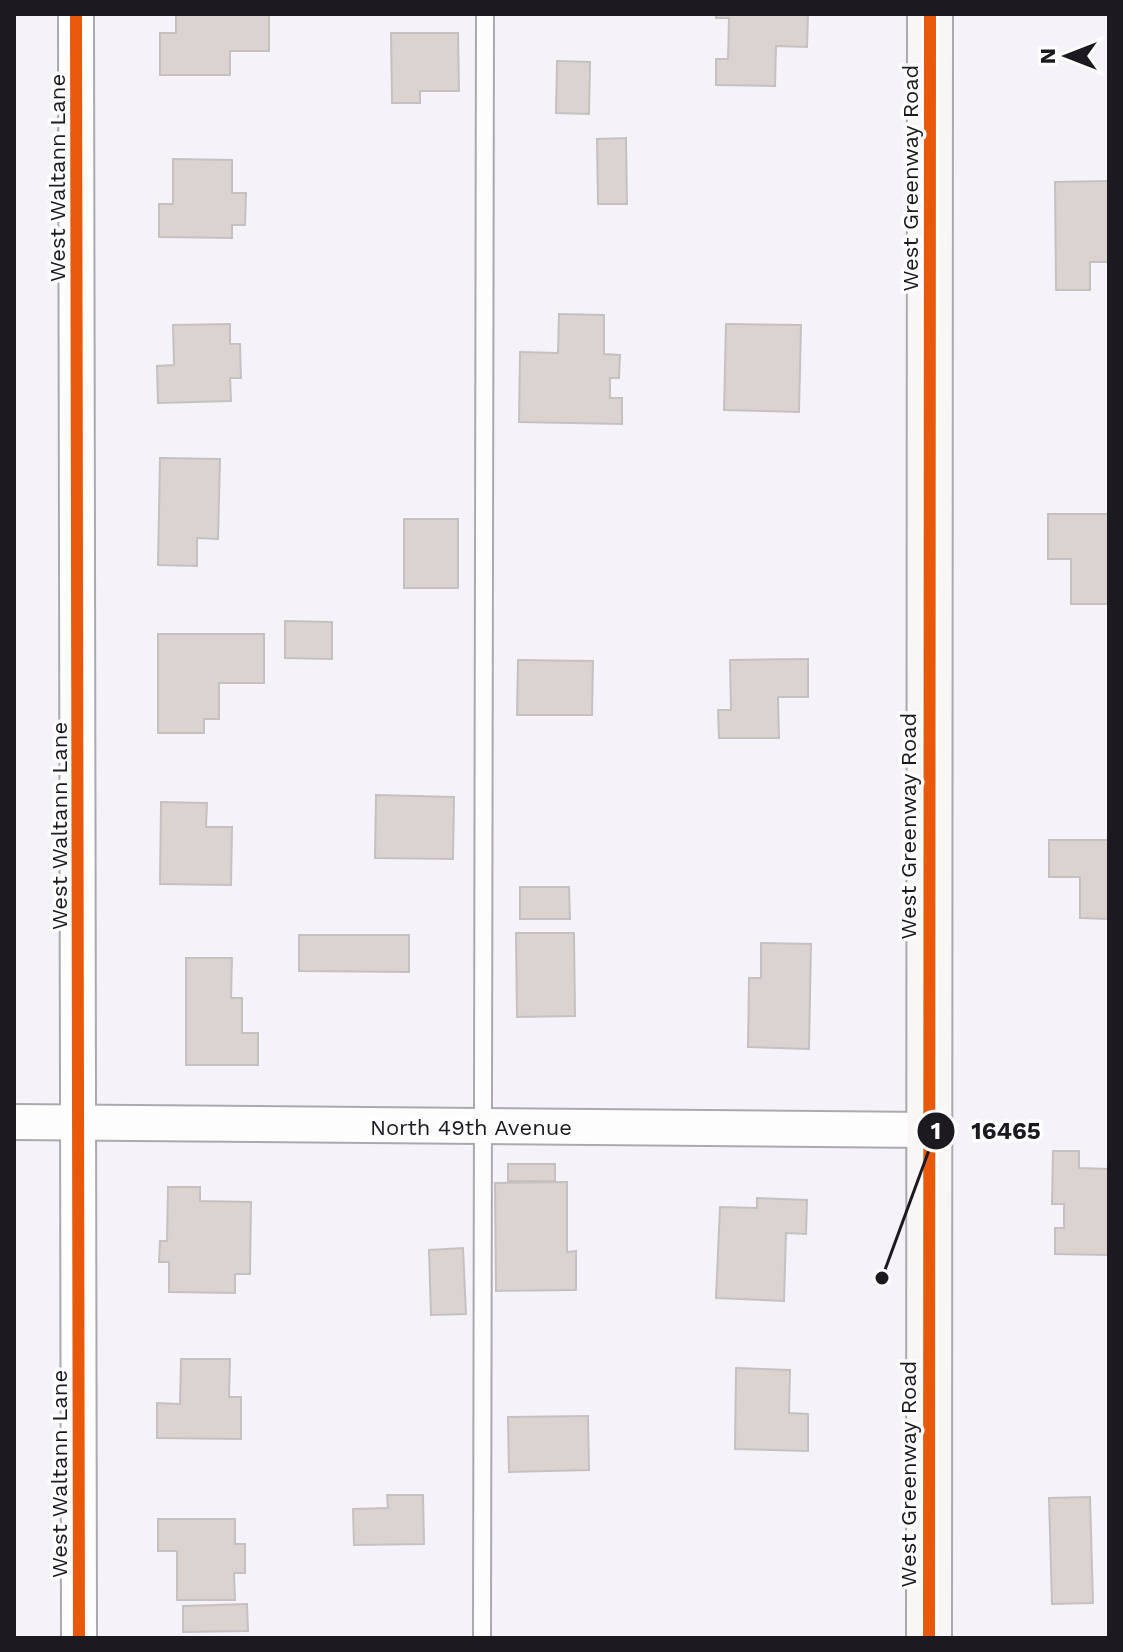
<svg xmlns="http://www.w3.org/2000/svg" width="1123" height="1652" font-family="'Work Sans',sans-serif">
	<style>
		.building { fill: #dad3d0; stroke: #c5c1c1; stroke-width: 2 }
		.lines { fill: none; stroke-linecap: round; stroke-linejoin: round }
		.service-casing { stroke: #aba9af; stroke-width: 20 }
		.minor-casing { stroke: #aba9af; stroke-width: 38 }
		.secondary-casing { stroke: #aba9af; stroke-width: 48 }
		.service { stroke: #fefdfe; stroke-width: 16 }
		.minor { stroke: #fefdfe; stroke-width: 34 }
		.secondary { stroke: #f9f6f6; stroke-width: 44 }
		.cycleway-casing { stroke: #fff; stroke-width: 17 }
		.cycleway { stroke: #e8590c; stroke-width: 12 }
		.labels { text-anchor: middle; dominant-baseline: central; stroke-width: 7; stroke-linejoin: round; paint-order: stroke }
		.street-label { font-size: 22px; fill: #1c1920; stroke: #fff }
		.leader { fill: none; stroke: #1c1920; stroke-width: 3 }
		.callout-dot { fill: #1c1920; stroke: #fff; stroke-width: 3 }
		.mark-label { font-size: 24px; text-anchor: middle; font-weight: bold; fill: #fff }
		.callout-label { font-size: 24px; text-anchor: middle; font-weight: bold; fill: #1c1920; stroke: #fff; stroke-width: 7; stroke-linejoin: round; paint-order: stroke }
	</style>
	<rect width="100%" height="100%" fill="#f5f3f9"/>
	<!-- building -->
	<g class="building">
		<path d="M176,14h93v37h-39v24h-70v-42h16z"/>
		<path d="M716,14h92l-1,33 -31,-1 -1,40 -59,-1v-26h12l1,-41h-13z"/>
		<path d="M391,33h67l1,58h-39v12h-28z"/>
		<path d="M557,61l33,1 -1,52 -33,-1z"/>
		<path d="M626,138l1,66h-29l-1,-65z"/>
		<path d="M173,159l59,1v33h14l-1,32h-13v13l-73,-1v-33h14z"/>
		<path d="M1109,181v81h-19v28h-34l-1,-108z"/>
		<path d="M559,314l45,1v39l16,1 -1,23h-9v20h12v26l-103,-2 1,-70 38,1z"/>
		<path d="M230,324v20h10l1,34h-11l1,23 -73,2 -1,-37 17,-1 -1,-40z"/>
		<path d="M726,324l75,1 -2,87 -75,-2z"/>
		<path d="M160,458l60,1 -2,80 -21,-1v28l-39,-1z"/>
		<path d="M1048,514h61v90h-38v-45h-23z"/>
		<rect x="404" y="519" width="54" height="69"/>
		<path d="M285,621l47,1v37l-47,-1z"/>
		<path d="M158,634h106v49h-45v36h-15v14h-46z"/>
		<path d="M808,659v38h-30l1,41h-60l-1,-28h13l-1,-50z"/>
		<path d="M518,660l75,1 -1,54h-75z"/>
		<path d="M376,795l78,2 -1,62 -78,-1z"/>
		<path d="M161,802l46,1 -1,24h26l-1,58 -71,-1z"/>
		<path d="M1049,840h60v79l-29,-1v-41h-31z"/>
		<path d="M520,887h49l1,32h-50z"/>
		<path d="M516,933h58l1,83 -58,1z"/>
		<path d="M299,935h110v37l-110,-1z"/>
		<path d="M761,943l50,1 -2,105 -61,-2 1,-69h12z"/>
		<path d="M186,958h46l-1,40h11v35h16v32h-72z"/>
		<path d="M1053,1151h26v17l30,1v86l-54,-1v-26h9v-24h-12z"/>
		<rect x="508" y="1164" width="47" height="17"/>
		<path d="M567,1182v70l9,-1v39l-80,1 -1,-108z"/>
		<path d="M168,1187h32v14l51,1 -1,72h-15v19l-66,-1v-30h-10l1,-21h7z"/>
		<path d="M757,1198l50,2 -1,34 -20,-1 -2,68 -68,-3 4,-91 37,1z"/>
		<path d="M463,1248l3,66 -35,1 -2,-65z"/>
		<path d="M181,1359h49l-1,38h12v42l-84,-1v-35l23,1z"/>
		<path d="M736,1368l54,2 -1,43 19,1v37l-73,-2z"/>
		<path d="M588,1416l1,54 -80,2 -1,-55z"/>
		<path d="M387,1495h36l1,49 -70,1 -1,-36 35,-1z"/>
		<path d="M1090,1497l3,106 -41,1 -3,-106z"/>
		<path d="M158,1519h77v25h10v29h-11l1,27h-58v-49h-19z"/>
		<path d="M247,1604l1,27 -65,1v-26z"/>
	</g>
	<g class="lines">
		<defs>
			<path id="service" d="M482,1638l3,-1624"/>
			<g id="minor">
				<path d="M76,14l3,1624"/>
				<path d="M14,1122l914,8"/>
			</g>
			<path id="secondary" d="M929,1638l1,-1624"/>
		</defs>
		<!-- service casing -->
		<use href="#service" class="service-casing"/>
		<!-- minor casing -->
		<use href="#minor" class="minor-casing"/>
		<!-- secondary casing -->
		<use href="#secondary" class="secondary-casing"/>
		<!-- service -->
		<use href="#service" class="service"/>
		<!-- minor -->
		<use href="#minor" class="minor"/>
		<!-- secondary -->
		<use href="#secondary" class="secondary"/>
		<defs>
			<g id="cycleway">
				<path d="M76,14l3,1624"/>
				<path d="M929,1638l1,-1624"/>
			</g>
		</defs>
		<!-- cycleway casing -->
		<use href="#cycleway" class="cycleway-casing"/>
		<!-- cycleway -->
		<use href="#cycleway" class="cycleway"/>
	</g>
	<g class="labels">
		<!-- street labels -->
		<g class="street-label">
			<text transform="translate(57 178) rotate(-90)">West Waltann Lane</text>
			<text transform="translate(910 178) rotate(-90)">West Greenway Road</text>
			<text transform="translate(59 826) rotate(-90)">West Waltann Lane</text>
			<text transform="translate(908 826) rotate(-90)">West Greenway Road</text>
			<text x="471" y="1127">North 49th Avenue</text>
			<text transform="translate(59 1474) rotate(-90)">West Waltann Lane</text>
			<text transform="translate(908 1474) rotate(-90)">West Greenway Road</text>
		</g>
	</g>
	<!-- callouts -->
	<path class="leader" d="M882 1278L936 1131"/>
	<g class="callout-dot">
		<circle cx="882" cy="1278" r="8"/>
		<circle cx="936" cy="1131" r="20"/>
	</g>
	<g class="mark-label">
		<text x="936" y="1139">1</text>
	</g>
	<g class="callout-label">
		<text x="1006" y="1139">16465</text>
	</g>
	<!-- border -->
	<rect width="1123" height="1652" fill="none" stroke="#1c1920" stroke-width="32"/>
	<!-- north arrow -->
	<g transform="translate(1067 56) rotate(270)" stroke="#ffffff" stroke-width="6" paint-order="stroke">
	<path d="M0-6L14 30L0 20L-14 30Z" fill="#1c1920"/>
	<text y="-12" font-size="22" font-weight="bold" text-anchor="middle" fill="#1c1920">N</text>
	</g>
</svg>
